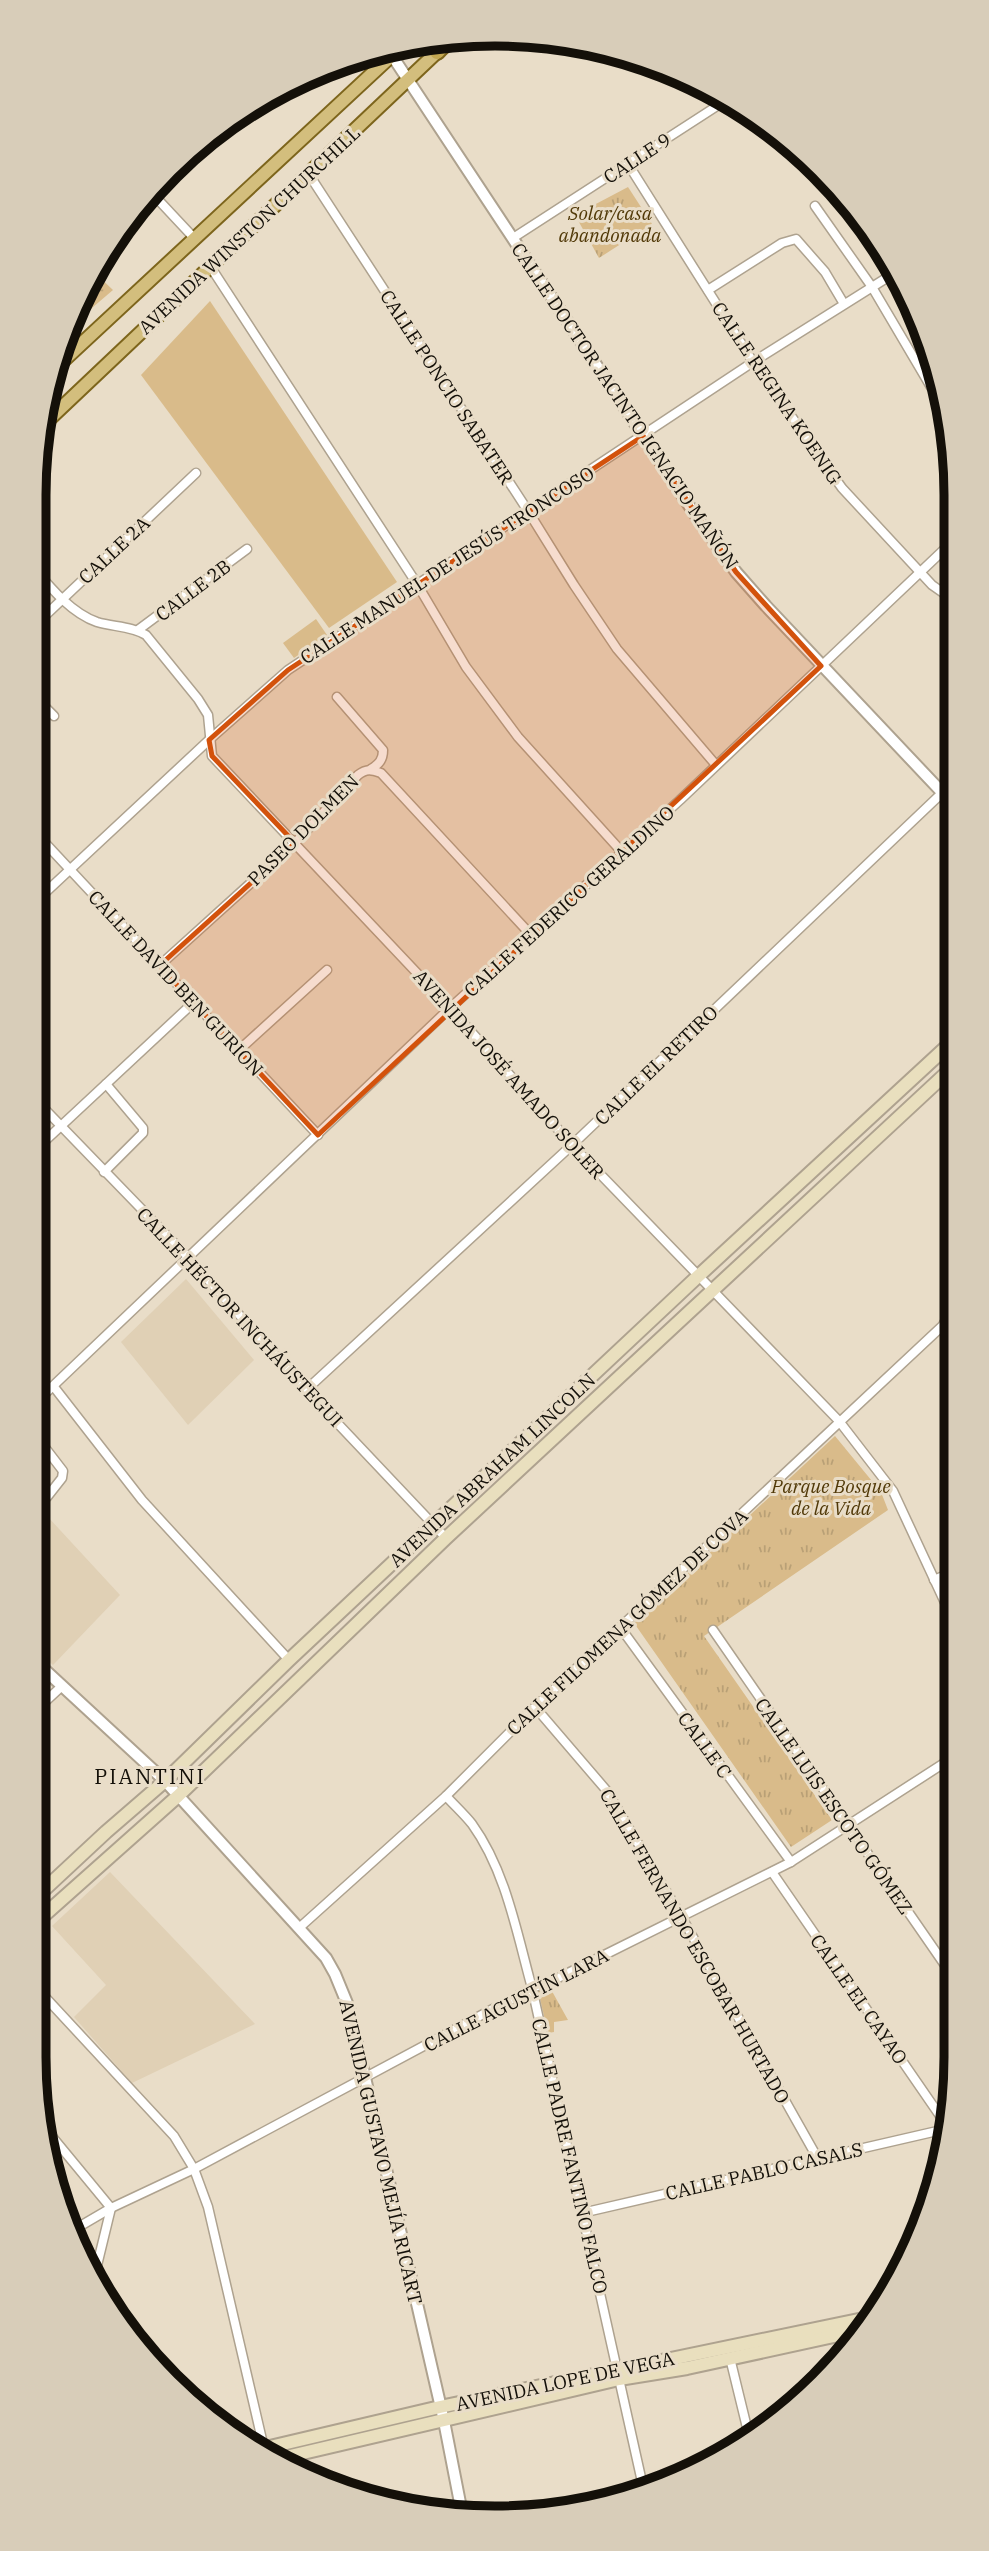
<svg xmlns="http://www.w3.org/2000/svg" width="989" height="2551" font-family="'IBM Plex Serif',serif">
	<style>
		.built { fill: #e0d0b5 }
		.wetland { fill: url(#wetland-marsh) }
		.park { fill: url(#park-tufts) }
		.garden { fill: #d9bb8a }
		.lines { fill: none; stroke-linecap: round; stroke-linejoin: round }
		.minor-casing { stroke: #aea28f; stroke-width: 11 }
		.tertiary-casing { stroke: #aea28f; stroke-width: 14 }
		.secondary-casing { stroke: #aea28f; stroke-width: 16 }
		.primary-casing { stroke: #7d651c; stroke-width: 16 }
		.trunk-casing { stroke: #7d651c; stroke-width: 18 }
		.minor { stroke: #fff; stroke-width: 8 }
		.tertiary { stroke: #fff; stroke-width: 10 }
		.secondary { stroke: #e9dfbe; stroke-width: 12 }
		.primary { stroke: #d3be7d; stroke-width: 12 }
		.trunk { stroke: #c4a852; stroke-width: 14 }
		.marked { fill: #d3520c; fill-opacity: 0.2; stroke: #d3520c; stroke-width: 5; stroke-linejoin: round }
		.labels { text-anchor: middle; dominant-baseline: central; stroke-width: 6; stroke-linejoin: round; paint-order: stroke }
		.street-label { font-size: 19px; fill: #141009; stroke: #e9ddc8 }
		.park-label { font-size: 19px; font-style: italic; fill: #513908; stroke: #e9ddc8 }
		.neighbourhood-label { font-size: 21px; letter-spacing: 2px; fill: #141009; stroke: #e9ddc8 }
		.rim { fill: none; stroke: #141009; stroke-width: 9 }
	</style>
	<defs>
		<pattern id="wetland-marsh" width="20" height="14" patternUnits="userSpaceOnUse" patternTransform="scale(1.75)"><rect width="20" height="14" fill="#d9bb8a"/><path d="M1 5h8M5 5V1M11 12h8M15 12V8" fill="none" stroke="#b9a076"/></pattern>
		<pattern id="park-tufts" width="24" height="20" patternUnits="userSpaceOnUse" patternTransform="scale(1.75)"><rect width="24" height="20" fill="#d9bb8a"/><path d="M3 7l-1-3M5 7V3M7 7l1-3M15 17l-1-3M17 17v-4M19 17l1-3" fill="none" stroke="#b9a076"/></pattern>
	</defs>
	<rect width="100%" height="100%" fill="#e9ddc8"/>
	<!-- built -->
	<g class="built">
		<path d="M186,1279l68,81 -66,65 -67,-83z"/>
		<path d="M48,1517l72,78 -67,70 -20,-18v-115z"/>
		<path d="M110,1872l145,152 -123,59 -58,-66 32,-32 -54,-59z"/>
	</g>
	<!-- wetland -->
	<path class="wetland" d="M93,271l20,19 -48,41 16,-41z"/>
	<!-- park -->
	<g class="park">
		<path d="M628,187l24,37 -53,34 -24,-43z"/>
		<path d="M835,1436l46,56 7,18 -184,126 128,184 -41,27 -157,-224z"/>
		<path d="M548,1984l20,36 -14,2v10l-6,1 -10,-43z"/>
	</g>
	<!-- garden -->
	<g class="garden">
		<path d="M210,301l187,281 -68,46 -188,-253z"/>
		<path d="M316,619l11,16 -33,23 -11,-15z"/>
	</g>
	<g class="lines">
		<defs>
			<g id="minor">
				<path d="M628,164l125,198 89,126 90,97 20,14"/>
				<path d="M308,173l220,338 46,74 43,64 99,116"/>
				<path d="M150,191l44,47"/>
				<path d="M815,206l57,81 59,100 10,10"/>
				<path d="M513,238l204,-132 7,-7"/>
				<path d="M210,266l207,318 49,83 52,70 104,115"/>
				<path d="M708,290l74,-47 14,-4 29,33 19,32"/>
				<path d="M33,567c17,20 38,46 64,55 16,5 35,4 49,13l52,64 10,16 4,41 238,252 122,137 267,276 54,70 62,133"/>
				<path d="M33,627l163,-154"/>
				<path d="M138,630l109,-81"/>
				<path d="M33,695l21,21"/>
				<path d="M337,697l46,53c0,10 -4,14 -12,19"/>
				<path d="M33,830l285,305"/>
				<path d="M33,904l176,-164 79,-70 465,-308 143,-90"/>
				<path d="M159,966l136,-123 63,-68c9,-7 14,-5 23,-2l151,163"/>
				<path d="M239,1050l88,-80"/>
				<path d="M33,1097l154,159 119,134 140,148"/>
				<path d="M33,1152l160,-149"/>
				<path d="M104,1172l39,-39v-5l-37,-44"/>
				<path d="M944,1323l10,12"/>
				<path d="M54,1387l88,113 147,160"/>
				<path d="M306,1390l266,-245 370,-352"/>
				<path d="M33,1405l417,-397 230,-208 272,-258"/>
				<path d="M33,1432l30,39 -1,7 -15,19"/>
				<path d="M934,1580l21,-9"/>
				<path d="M620,1627l171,235"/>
				<path d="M713,1630l243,351"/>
				<path d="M535,1707l72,84 74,125 137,243"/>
				<path d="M33,1713l29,-27"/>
				<path d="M446,1796c8,9 18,18 26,28 34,47 45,110 60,164l112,503"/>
				<path d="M772,1872l175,254"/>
				<path d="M299,1928l147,-132 89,-89 419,-392"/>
				<path d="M33,1984l141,152 20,33 14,38 58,250"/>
				<path d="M45,2128l66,80 -18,74"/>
				<path d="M582,2213l364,-84"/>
				<path d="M70,2232l41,-24 83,-39 338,-181 22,-8 237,-118 164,-106"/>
				<path d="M730,2358l20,82"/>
			</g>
			<g id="tertiary">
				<path d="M387,48l309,468 40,56 30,34 187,198"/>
				<path d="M33,1659l132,122 161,177 9,16 14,34 95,413 18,92"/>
			</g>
			<g id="secondary">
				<path d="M33,1900l73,-68 59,-51 124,-121 405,-380 259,-239"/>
				<path d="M33,1925l145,-129 268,-258 507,-471"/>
				<path d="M257,2450l183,-43 433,-90"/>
				<path d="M273,2460l346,-81 68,-11 179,-39"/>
			</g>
			<g id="primary">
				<path d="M50,373l354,-329"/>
				<path d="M42,426l395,-374 21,-16"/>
			</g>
			<path id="trunk" d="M437,52l14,-15"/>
		</defs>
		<!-- minor casing -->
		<use href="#minor" class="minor-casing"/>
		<!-- tertiary casing -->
		<use href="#tertiary" class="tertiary-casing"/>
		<!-- secondary casing -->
		<use href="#secondary" class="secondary-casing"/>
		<!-- primary casing -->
		<use href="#primary" class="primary-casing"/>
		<!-- trunk casing -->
		<use href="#trunk" class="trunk-casing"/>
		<!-- minor -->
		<use href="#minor" class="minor"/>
		<!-- tertiary -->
		<use href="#tertiary" class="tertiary"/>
		<!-- secondary -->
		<use href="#secondary" class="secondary"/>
		<!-- primary -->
		<use href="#primary" class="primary"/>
		<!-- trunk -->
		<use href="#trunk" class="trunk"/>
	</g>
	<!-- marked area -->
	<path class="marked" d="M643,436l93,136 85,94 -503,469 -159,-169 136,-123 -83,-87 -3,-16 79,-70z"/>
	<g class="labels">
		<!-- street labels -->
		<g class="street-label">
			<text transform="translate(637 158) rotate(-33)">CALLE 9</text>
			<text transform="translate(249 230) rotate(-43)">AVENIDA WINSTON CHURCHILL</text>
			<text transform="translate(447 387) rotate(57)">CALLE PONCIO SABATER</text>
			<text transform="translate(777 393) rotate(56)">CALLE REGINA KOENIG</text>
			<text transform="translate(625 406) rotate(56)">CALLE DOCTOR JACINTO IGNACIO MAÑÓN</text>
			<text transform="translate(114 550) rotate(-43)">CALLE 2A</text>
			<text transform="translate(447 565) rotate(-33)">CALLE MANUEL DE JESÚS TRONCOSO</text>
			<text transform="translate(193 590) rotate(-37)">CALLE 2B</text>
			<text transform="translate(303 830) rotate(-45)">PASEO DOLMEN</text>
			<text transform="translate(569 901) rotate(-42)">CALLE FEDERICO GERALDINO</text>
			<text transform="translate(176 983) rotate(47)">CALLE DAVID BEN GURION</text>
			<text transform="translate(656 1065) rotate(-44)">CALLE EL RETIRO</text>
			<text transform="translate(509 1074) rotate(48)">AVENIDA JOSÉ AMADO SOLER</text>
			<text transform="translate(240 1317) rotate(47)">CALLE HÉCTOR INCHÁUSTEGUI</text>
			<text transform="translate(492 1470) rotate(-43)">AVENIDA ABRAHAM LINCOLN</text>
			<text transform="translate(627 1622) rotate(-43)">CALLE FILOMENA GÓMEZ DE COVA</text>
			<text transform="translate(705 1745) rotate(54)">CALLE C</text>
			<text transform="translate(834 1806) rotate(55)">CALLE LUIS ESCOTO GÓMEZ</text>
			<text transform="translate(695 1946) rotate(60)">CALLE FERNANDO ESCOBAR HURTADO</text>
			<text transform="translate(859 1999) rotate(55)">CALLE EL CAYAO</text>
			<text transform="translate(516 2000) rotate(-27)">CALLE AGUSTÍN LARA</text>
			<text transform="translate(381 2152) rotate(77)">AVENIDA GUSTAVO MEJÍA RICART</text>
			<text transform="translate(570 2156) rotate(77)">CALLE PADRE FANTINO FALCO</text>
			<text transform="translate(764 2171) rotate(-13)">CALLE PABLO CASALS</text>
			<text transform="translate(565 2381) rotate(-12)">AVENIDA LOPE DE VEGA</text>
		</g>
		<!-- park labels -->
		<g class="park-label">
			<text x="610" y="213">Solar/casa<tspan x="610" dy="22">abandonada</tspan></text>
			<text x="831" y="1486">Parque Bosque<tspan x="831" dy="22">de la Vida</tspan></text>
		</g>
		<!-- neighbourhood labels -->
		<g class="neighbourhood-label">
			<text x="150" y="1776">PIANTINI</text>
		</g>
	</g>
	<!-- crop -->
	<path d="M0 0H989V2551H0ZM495 46H495A449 449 0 0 1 944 495V2057A449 449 0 0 1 495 2506H495A449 449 0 0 1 46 2057V495A449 449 0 0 1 495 46Z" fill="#d8cdb9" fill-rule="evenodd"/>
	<path class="rim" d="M495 46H495A449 449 0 0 1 944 495V2057A449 449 0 0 1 495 2506H495A449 449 0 0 1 46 2057V495A449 449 0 0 1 495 46Z"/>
</svg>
